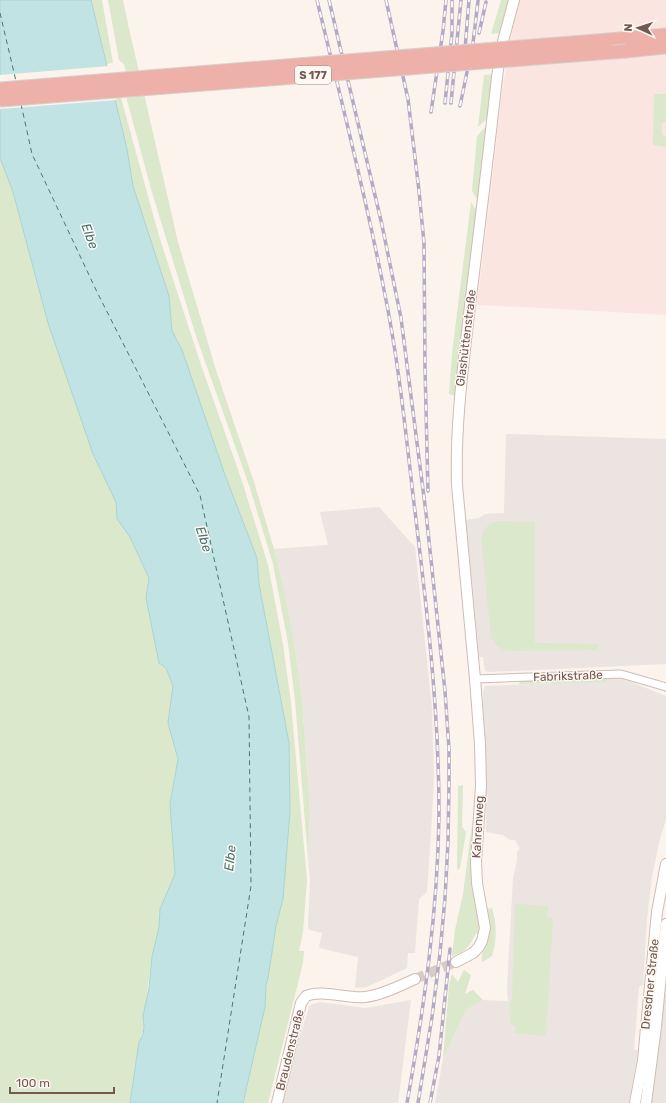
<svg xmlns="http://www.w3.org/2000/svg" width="666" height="1103" font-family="Rubik,sans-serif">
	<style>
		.commercial { fill: #fae5e1 }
		.industrial { fill: #ebe4e1 }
		.green { fill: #dbe8cb }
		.water { fill: #c2e3e3; stroke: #a9d4d4 }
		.pier { fill: #fbf3ec }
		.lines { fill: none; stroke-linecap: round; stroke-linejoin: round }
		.ferry { stroke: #467778; stroke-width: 1; stroke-dasharray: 5 4; stroke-linecap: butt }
		.secondary-tunnel { stroke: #d9ccc5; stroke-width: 10; stroke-dasharray: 10 5; stroke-linecap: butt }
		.street-casing { stroke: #cfbcb5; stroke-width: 9 }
		.secondary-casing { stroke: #d1bbb3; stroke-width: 12 }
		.highway-casing { stroke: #d8d0ce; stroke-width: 15 }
		.street { stroke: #fff; stroke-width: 7 }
		.secondary { stroke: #fff; stroke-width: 10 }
		.highway { stroke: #eeb1aa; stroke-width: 13 }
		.rail-casing { stroke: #b4aac5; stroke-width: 3.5 }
		.rail { stroke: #fef8f3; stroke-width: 2; stroke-dasharray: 6; stroke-linecap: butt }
		.highway-bridge-casing { stroke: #d8d0ce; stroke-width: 15; stroke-linecap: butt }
		.highway-bridge { stroke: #eeb1aa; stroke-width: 13 }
		.labels { text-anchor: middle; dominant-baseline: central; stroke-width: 3; stroke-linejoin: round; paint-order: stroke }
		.shield { fill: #fef8f3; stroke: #9d8882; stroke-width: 1 }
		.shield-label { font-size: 11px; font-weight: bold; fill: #745851 }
		.street-label { font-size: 12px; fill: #745851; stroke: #fef8f3 }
		.water-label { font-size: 13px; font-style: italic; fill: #467778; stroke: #fef8f3 }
	</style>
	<rect width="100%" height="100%" fill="#fbf3ec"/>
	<!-- commercial -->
	<path class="commercial" d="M520,0h146v315l-122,-7 -67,-3 13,-109 12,-105 11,-64z"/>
	<!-- industrial -->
	<g class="industrial">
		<path d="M506,434l160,5v225l-177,8 -4,-1 -2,-14h-4l-13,-137 13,-2 6,-4 19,-1z"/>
		<path d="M379,507l36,40 17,161 2,70 -3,55 -4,59 -8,7 -4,54h-7l-1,15 -40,19 -12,1 3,-31 -39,-9 3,-15 -13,-3 -1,-3 2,-46 -2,-23 2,-46 -8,-113 -8,-58 -20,-92 54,-4 -8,-33z"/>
		<path d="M607,678l15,1 9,3 35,14v123l-7,24 -7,34 -5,42 -4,66 -4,2 -5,62 4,2 -9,52h-194l8,-44 23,-49 17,-10 25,1 -1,-14 6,-108 4,-19v-8l3,-4 -5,-8h-5l-7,-5 -17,-3v-70l-3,-58v-12l2,-6 122,-5z"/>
		<path d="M666,970v133h-16l7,-41z"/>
		<path d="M411,1000l-13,103h-118l12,-50 6,-11 12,-37 10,-3 46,6z"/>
	</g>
	<!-- green -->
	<g class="green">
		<path d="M91,0h11l11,63 -7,1z"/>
		<path d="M108,0h15l5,24 50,218 38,128 38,112 20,67 9,38 11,54 8,58 8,113 -2,46 -13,-158 -7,-57 -15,-79 -23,-76 -54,-152 -45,-147 -24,-89v-4l4,-2 -7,-30 -5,-4z"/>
		<path d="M501,0h9l-10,33 -9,1z"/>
		<path d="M494,74l-6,44 -10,9 6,-52z"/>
		<path d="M654,94h12v28l-4,1v12l4,1v11l-13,-2z"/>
		<path d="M114,98h7l38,138 42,129 41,116 26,84 15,79 8,59 16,177 -4,52 -4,19h5l-1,12 -35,140h-25l22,-96 1,-22 2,-7 8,-52 7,-27 7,-88 -1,-68 -30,-159 -2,-26 -32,-83 -43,-125 -10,-19 -3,-35 -36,-110 -6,-37z"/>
		<path d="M486,126l-7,73h-2l-5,-8 5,-55z"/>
		<path d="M0,158l13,34 35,131 45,131 23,48 1,17 13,18 19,41 -3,20 20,70 7,18 -5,37 10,36 -8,45 5,71 -15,34 -1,18 -7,30 -9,66c2,7 -1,12 -4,19l-9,61h-130z"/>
		<path d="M471,202l6,9 -22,185 -6,-2 3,-41z"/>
		<path d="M499,521l36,1v121l63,1 -1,6 -90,1c-8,-3 -12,-6 -16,-14l-10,-100c3,-9 8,-14 18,-16z"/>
		<path d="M607,678v4l-88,2 1,-3z"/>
		<path d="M463,785l-1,42 4,5 -6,36 -3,2 1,-84z"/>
		<path d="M472,824l-1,31 8,71 -1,8 -2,-1c-6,13 -10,18 -24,23l3,-26 8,-36z"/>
		<path d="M515,904l33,2 -1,11 6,1 -7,117 -3,1 -29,-3 3,-6 -6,-3 -2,-20 3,-3z"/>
		<path d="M492,908c5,17 5,31 0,48l-10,6c-1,-10 2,-10 5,-18 4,-11 1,-23 0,-35z"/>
		<path d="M464,970l7,5 -6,19 8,-4 10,10 -17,10 -23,49 6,-74 3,-11 6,8z"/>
	</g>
	<!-- water -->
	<path class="water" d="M0,0h91l36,149 6,37 36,110 3,35 10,19 43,125 32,83 2,26 30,159 1,68 -7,88 -7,27 -8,52 -2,7 -1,22 -22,96h-113l9,-61 4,-7 1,-8 -1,-11 6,-28 3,-31 7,-30 1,-18 15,-35 -5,-70 8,-45 -10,-36 5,-37 -7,-18 -7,-5 -13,-65 3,-20 -19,-41 -13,-18 -1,-17 -23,-48 -45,-131 -35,-131 -13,-34z"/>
	<!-- pier -->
	<path class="pier" d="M109,66l8,34 -117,9v-34z"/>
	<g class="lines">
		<!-- ferry -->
		<g class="ferry">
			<path d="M0,13l16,68"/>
			<path d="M21,104l11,50 65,138 103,203 49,222 2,169 -34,217"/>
		</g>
		<!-- secondary-tunnel -->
		<path class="secondary-tunnel" d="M415,979l41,-17"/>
		<defs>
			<path id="street" d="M475,679l146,-5 45,13"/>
			<g id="secondary">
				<path d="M456,962l17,-9 5,-5 4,-7 3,-13 -8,-45 -1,-21 5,-76 -1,-42 -5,-65 -18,-194c-2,-63 7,-125 14,-188 9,-73 18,-146 26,-220l4,-28 13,-49"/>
				<path d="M277,1103l24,-100 5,-7c16,-7 41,3 59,1 17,-2 34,-11 50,-18"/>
				<path d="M635,1103l8,-43 14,-148 9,-48"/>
				<path d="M646,1103l10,-76 10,-103"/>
			</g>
			<g id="highway">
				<path d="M608,40l58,-5"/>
				<path d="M626,51l40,-4"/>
			</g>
		</defs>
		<!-- street casing -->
		<use href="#street" class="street-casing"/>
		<!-- secondary casing -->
		<use href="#secondary" class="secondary-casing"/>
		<!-- highway casing -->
		<use href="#highway" class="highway-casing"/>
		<!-- street -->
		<use href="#street" class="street"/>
		<!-- secondary -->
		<use href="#secondary" class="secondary"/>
		<!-- highway -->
		<use href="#highway" class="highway"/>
		<defs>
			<g id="rail">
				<path d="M317,0c23,96 48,192 67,290 14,67 21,136 29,205 13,106 26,211 26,318 -1,97 -15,195 -32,290"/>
				<path d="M329,0l53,225 19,93 25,195 19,178 4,58v35l-1,58 -3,56 -5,55 -8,64 -14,86"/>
				<path d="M386,0l22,99 11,92 5,52 1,124 3,124"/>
				<path d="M479,33l7,-31"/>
				<path d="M464,62l5,-62"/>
				<path d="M445,103l7,-70v-33"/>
				<path d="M451,103l10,-103"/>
				<path d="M460,106l13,-63 5,-42"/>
				<path d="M431,112l12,-81 3,-31"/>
				<path d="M430,1103l9,-47 11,-107"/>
			</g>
		</defs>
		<!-- rail casing -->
		<use href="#rail" class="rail-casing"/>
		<!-- rail -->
		<use href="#rail" class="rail"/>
		<defs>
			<g id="highway-bridge">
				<path d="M0,89l608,-49"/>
				<path d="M0,100l626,-49"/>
			</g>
		</defs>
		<!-- highway-bridge casing -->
		<use href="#highway-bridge" class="highway-bridge-casing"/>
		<!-- highway-bridge -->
		<use href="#highway-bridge" class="highway-bridge"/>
	</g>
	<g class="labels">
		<!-- shield labels -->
		<rect class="shield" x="295" y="66" width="36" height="18" rx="3"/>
		<g class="shield-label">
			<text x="313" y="75">S 177</text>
		</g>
		<!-- street labels -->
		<g class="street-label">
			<text transform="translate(466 338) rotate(-83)">Glashüttenstraße</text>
			<text transform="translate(568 676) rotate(-2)">Fabrikstraße</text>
			<text transform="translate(478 827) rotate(-87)">Kahrenweg</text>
			<text transform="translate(650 984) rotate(-84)">Dresdner Straße</text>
			<text transform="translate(290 1050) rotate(-76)">Braudenstraße</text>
		</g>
		<!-- water labels -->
		<g class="water-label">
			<text transform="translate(90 236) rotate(69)">Elbe</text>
			<text transform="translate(204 539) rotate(71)">Elbe</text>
			<text transform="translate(230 858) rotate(-84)">Elbe</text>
		</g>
	</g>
	<!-- north arrow -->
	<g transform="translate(638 28) rotate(273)" stroke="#fef8f3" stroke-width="3" paint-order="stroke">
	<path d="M0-3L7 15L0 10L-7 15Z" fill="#745851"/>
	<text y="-6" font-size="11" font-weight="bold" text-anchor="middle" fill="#745851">N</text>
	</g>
	<!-- scale -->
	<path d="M10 1087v6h104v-6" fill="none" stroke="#745851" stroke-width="2"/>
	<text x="16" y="1087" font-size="12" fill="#745851" stroke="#fef8f3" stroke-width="3" paint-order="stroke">100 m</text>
</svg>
